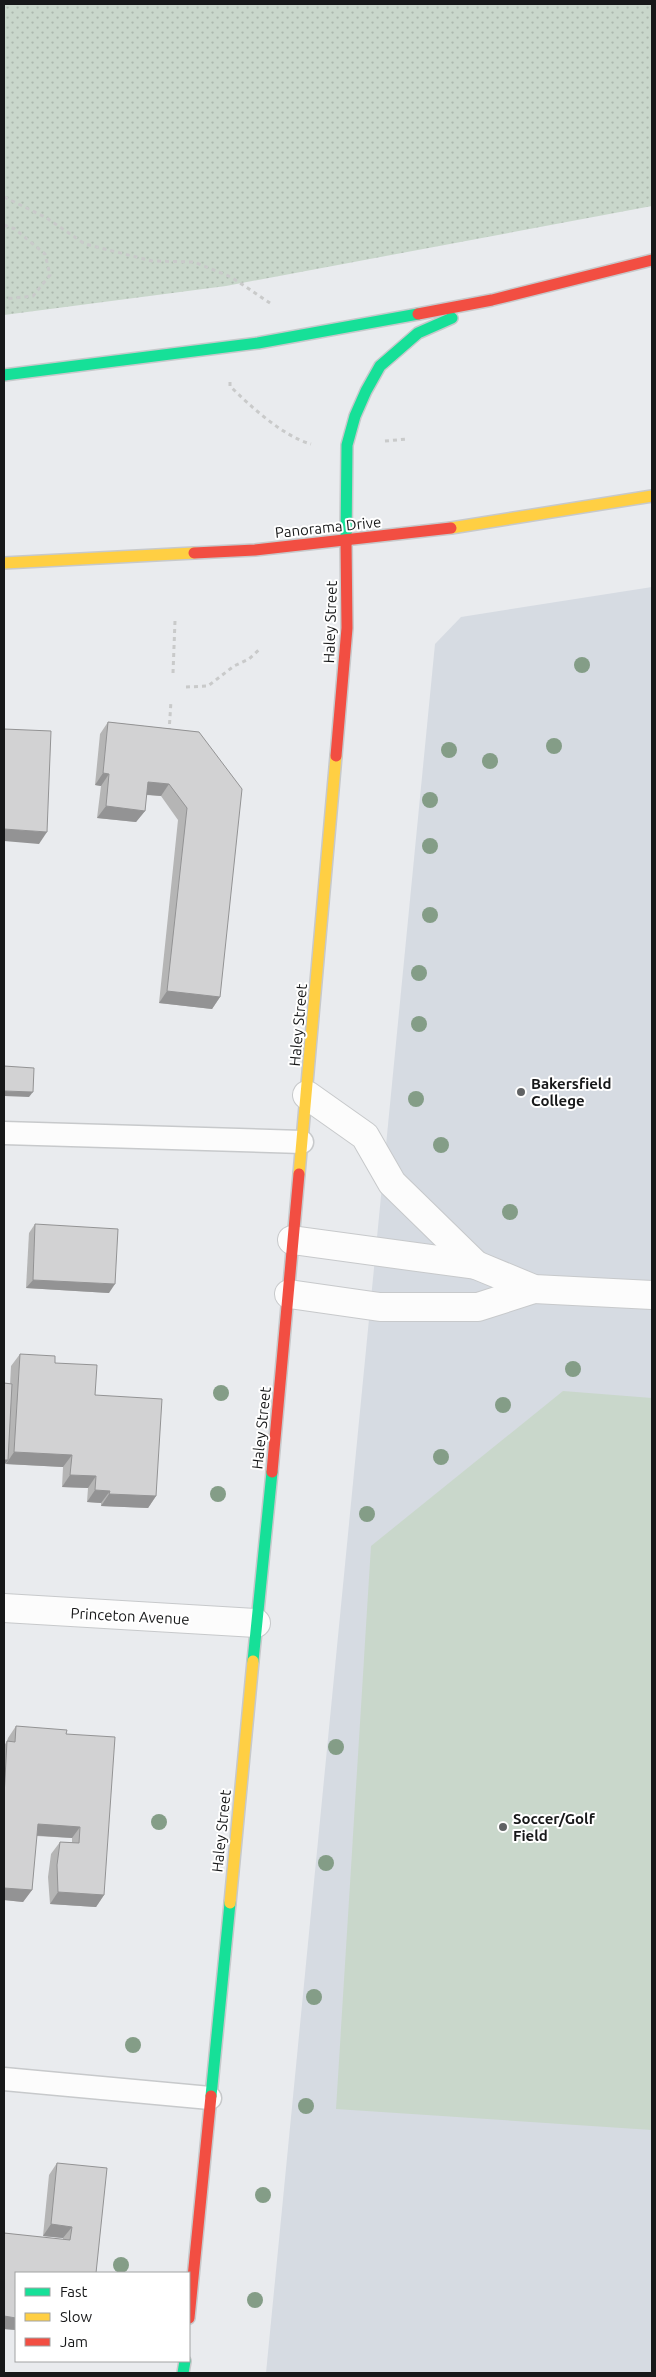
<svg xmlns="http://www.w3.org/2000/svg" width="656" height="2377" font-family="Ubuntu,sans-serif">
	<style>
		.built { fill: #d6dbe2 }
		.grass { fill: url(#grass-dots) }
		.park { fill: #c9d7cb }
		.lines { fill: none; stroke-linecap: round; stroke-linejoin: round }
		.lane-casing { stroke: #c7c9cb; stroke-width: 25 }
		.street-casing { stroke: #c7c9cb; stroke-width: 30 }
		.fast-casing { stroke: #c7c9cb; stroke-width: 14 }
		.slow-casing { stroke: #c7c9cb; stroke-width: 14 }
		.jam-casing { stroke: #c7c9cb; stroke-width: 14 }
		.path { stroke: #c9caca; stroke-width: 3; stroke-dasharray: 4 4; stroke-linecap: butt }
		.lane { stroke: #fcfcfc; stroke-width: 22 }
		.street { stroke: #fcfcfc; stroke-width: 28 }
		.fast { stroke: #16e098; stroke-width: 11 }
		.slow { stroke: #ffcf43; stroke-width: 11 }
		.jam { stroke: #f24e42; stroke-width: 11 }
		.tree { fill: #849d87 }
		.wall { fill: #b5b5b5 }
		.shaded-wall { fill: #939394 }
		.building { fill: #d2d2d3; stroke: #939394 }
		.poi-dot { fill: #606264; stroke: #fff; stroke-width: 2 }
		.labels { text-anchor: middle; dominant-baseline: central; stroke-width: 4; stroke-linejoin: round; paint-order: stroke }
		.street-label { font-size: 15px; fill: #171819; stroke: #fff }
		.poi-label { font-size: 15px; font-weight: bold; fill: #171819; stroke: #fff; text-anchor: start }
	</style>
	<defs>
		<pattern id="grass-dots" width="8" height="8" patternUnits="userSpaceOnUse" patternTransform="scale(1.25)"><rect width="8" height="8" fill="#c9d7cb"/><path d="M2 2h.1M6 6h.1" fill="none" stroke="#acb8ae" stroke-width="1.8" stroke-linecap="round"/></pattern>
	</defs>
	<rect width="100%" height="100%" fill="#e9ebee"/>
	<!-- built -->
	<path class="built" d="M652,587v1786h-386l169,-1729 26,-27z"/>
	<!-- grass -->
	<path class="grass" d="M4,4h648v202l-426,80 -222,29z"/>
	<!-- park -->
	<path class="park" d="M563,1391l89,7v732l-316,-21 35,-563z"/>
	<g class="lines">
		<defs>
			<g id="lane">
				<path d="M4,1133l298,9"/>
				<path d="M4,2079l206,19"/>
			</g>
			<g id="street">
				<path d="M307,1095l58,41 27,47 84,82"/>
				<path d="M292,1240l184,25 58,24 118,6"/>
				<path d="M289,1294l91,13h98l56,-18"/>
				<path d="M4,1608l252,15"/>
			</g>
			<g id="fast">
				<path d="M4,375l254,-32 160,-29"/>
				<path d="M346,540l1,-95 8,-29 11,-25 14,-25 38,-33 34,-15"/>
				<path d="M253,1661l19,-189"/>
				<path d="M211,2096l19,-193"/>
				<path d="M183,2373l2,-12"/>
			</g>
			<g id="slow">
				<path d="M451,528l201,-32"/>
				<path d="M4,563l190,-10"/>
				<path d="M299,1174l37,-418"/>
				<path d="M230,1903l23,-242"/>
			</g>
			<g id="jam">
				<path d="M418,314l74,-14 160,-40"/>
				<path d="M194,553l61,-3 196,-22"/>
				<path d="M336,756l11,-128 -1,-88"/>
				<path d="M272,1472l27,-298"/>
				<path d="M189,2318l22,-222"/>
			</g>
		</defs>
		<!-- lane casing -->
		<use href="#lane" class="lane-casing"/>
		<!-- street casing -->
		<use href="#street" class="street-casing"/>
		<!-- fast casing -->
		<use href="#fast" class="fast-casing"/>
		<!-- slow casing -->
		<use href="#slow" class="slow-casing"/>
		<!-- jam casing -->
		<use href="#jam" class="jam-casing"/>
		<!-- path -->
		<g class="path">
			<path d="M4,197l41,20 40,27 67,17 42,1 37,15 39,26"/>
			<path d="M4,225l11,4 30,25 5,21 -17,21 -29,3"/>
			<path d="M230,382v4c20,20 54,51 81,58"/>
			<path d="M385,441l22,-2"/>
			<path d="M173,673l2,-52"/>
			<path d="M186,687l22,-1 26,-20 15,-7 12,-11"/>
			<path d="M169,732l2,-31"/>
		</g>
		<!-- lane -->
		<use href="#lane" class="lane"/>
		<!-- street -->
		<use href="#street" class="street"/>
		<!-- fast -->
		<use href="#fast" class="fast"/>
		<!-- slow -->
		<use href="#slow" class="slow"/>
		<!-- jam -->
		<use href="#jam" class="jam"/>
	</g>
	<!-- trees -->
	<g class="tree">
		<circle cx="582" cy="665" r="8"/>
		<circle cx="554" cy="746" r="8"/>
		<circle cx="449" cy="750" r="8"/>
		<circle cx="490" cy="761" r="8"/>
		<circle cx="430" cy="800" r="8"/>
		<circle cx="430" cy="846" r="8"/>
		<circle cx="430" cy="915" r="8"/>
		<circle cx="419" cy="973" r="8"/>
		<circle cx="419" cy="1024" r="8"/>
		<circle cx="416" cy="1099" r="8"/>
		<circle cx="441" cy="1145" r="8"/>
		<circle cx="510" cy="1212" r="8"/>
		<circle cx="573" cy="1369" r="8"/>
		<circle cx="221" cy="1393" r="8"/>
		<circle cx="503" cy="1405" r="8"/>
		<circle cx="441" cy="1457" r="8"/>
		<circle cx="218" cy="1494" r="8"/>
		<circle cx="367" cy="1514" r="8"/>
		<circle cx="336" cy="1747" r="8"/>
		<circle cx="159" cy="1822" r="8"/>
		<circle cx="326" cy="1863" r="8"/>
		<circle cx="314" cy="1997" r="8"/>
		<circle cx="133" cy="2045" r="8"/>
		<circle cx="306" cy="2106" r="8"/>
		<circle cx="263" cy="2195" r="8"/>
		<circle cx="121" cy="2265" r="8"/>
		<circle cx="255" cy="2300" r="8"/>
	</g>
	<!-- wall -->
	<g class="wall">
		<path d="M108,722l91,10 21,265 -8,12 -53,-6 19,-183 -17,-24 -15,-1 -1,16 -9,11 -39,-4 4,-32 -6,-1 5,-51z"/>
		<path d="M35,1224l74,69 -83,-5 3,-55z"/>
		<path d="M20,1354l35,9 40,32 61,101 -8,12 -47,-2v-3l-14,-1 1,-14 -26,-1 1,-20 -57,-3 5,-98z"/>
		<path d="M16,1726l50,8 38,161 -8,12 -46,-3 -2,-27 3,-23 9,-12h12v-4l-36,-2 -4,54 -9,12 -19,-2v-154l3,-5 1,-3z"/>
		<path d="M57,2163l39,110h-80v57l-12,-1v-96l59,7v-2l-20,-2 6,-61z"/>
	</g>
	<!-- shaded-wall -->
	<g class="shaded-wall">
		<path d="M103,773l6,1 -8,12 -6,-1z"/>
		<path d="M148,782l21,2 -8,12 -22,-2z"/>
		<path d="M106,806l39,5 -9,11 -39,-4z"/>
		<path d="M4,829l43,3 -8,12 -35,-3z"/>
		<path d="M167,991l53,6 -8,12 -53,-6z"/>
		<path d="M4,1091l29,1 -4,5 -25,-1z"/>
		<path d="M33,1280l82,4 -6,9 -83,-5z"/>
		<path d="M14,1452l58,3 -9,12 -57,-3z"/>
		<path d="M4,1460h4l-4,6z"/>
		<path d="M70,1475l26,1 -8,12 -26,-1z"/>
		<path d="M95,1490l15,1 -9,12 -14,-1z"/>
		<path d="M109,1494l47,2 -8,12 -47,-2z"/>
		<path d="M38,1824l42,3 -8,11 -43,-3z"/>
		<path d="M4,1888l28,2 -9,12 -19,-2z"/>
		<path d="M58,1892l46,3 -8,12 -46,-3z"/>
		<path d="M51,2224l21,3 -9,11 -20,-2z"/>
		<path d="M4,2316l12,2v12l-12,-1z"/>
	</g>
	<!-- building -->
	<g class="building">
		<path d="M108,722l91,10 43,57 -22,208 -53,-6 20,-183 -18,-24 -21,-2 -3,29 -39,-5 3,-32 -6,-1z"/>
		<path d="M4,729l47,2 -4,101 -43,-3z"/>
		<path d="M4,1066l30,2 -1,24 -29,-1z"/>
		<path d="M35,1224l83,5 -3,55 -82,-4z"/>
		<path d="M20,1354l35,2v7l42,2 -2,30 67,4 -6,97 -47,-2 1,-3 -15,-1 1,-14 -26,-1 2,-20 -58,-3z"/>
		<path d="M4,1383l8,1 -4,76h-4z"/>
		<path d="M16,1726l51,4 -1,4 49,3 -11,158 -46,-3 -1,-27 3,-23 19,1 1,-16 -42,-3 -6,66 -28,-2v-91l3,-56 8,1z"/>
		<path d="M57,2163l50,5 -11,105h-80v45l-12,-2v-83l66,7 2,-13 -21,-3z"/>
	</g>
	<!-- markers -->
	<g class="poi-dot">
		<circle cx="521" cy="1092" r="5"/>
		<circle cx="503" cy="1827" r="5"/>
	</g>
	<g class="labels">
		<!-- street labels -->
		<g class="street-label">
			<text transform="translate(328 527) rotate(-6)">Panorama Drive</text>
			<text transform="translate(330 622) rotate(-88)">Haley Street</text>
			<text transform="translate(298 1025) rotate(-85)">Haley Street</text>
			<text transform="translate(261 1428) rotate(-84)">Haley Street</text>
			<text transform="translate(130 1616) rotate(3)">Princeton Avenue</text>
			<text transform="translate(221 1831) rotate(-84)">Haley Street</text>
		</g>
		<!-- poi labels -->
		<g class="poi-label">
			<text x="531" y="1083">Bakersfield<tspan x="531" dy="17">College</tspan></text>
			<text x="513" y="1818">Soccer/Golf<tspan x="513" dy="17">Field</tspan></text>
		</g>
	</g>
	<!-- border -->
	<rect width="656" height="2377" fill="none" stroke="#171819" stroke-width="10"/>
	<!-- legend -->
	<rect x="15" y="2272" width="175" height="90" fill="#ffffff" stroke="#a2a3a3"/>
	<rect x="25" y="2288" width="25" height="8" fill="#16e098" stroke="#a2a3a3"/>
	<text x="60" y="2297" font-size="15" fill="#171819">Fast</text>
	<rect x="25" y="2313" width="25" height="8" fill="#ffcf43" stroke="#a2a3a3"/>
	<text x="60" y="2322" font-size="15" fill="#171819">Slow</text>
	<rect x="25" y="2338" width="25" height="8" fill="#f24e42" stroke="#a2a3a3"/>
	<text x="60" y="2347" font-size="15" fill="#171819">Jam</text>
</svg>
